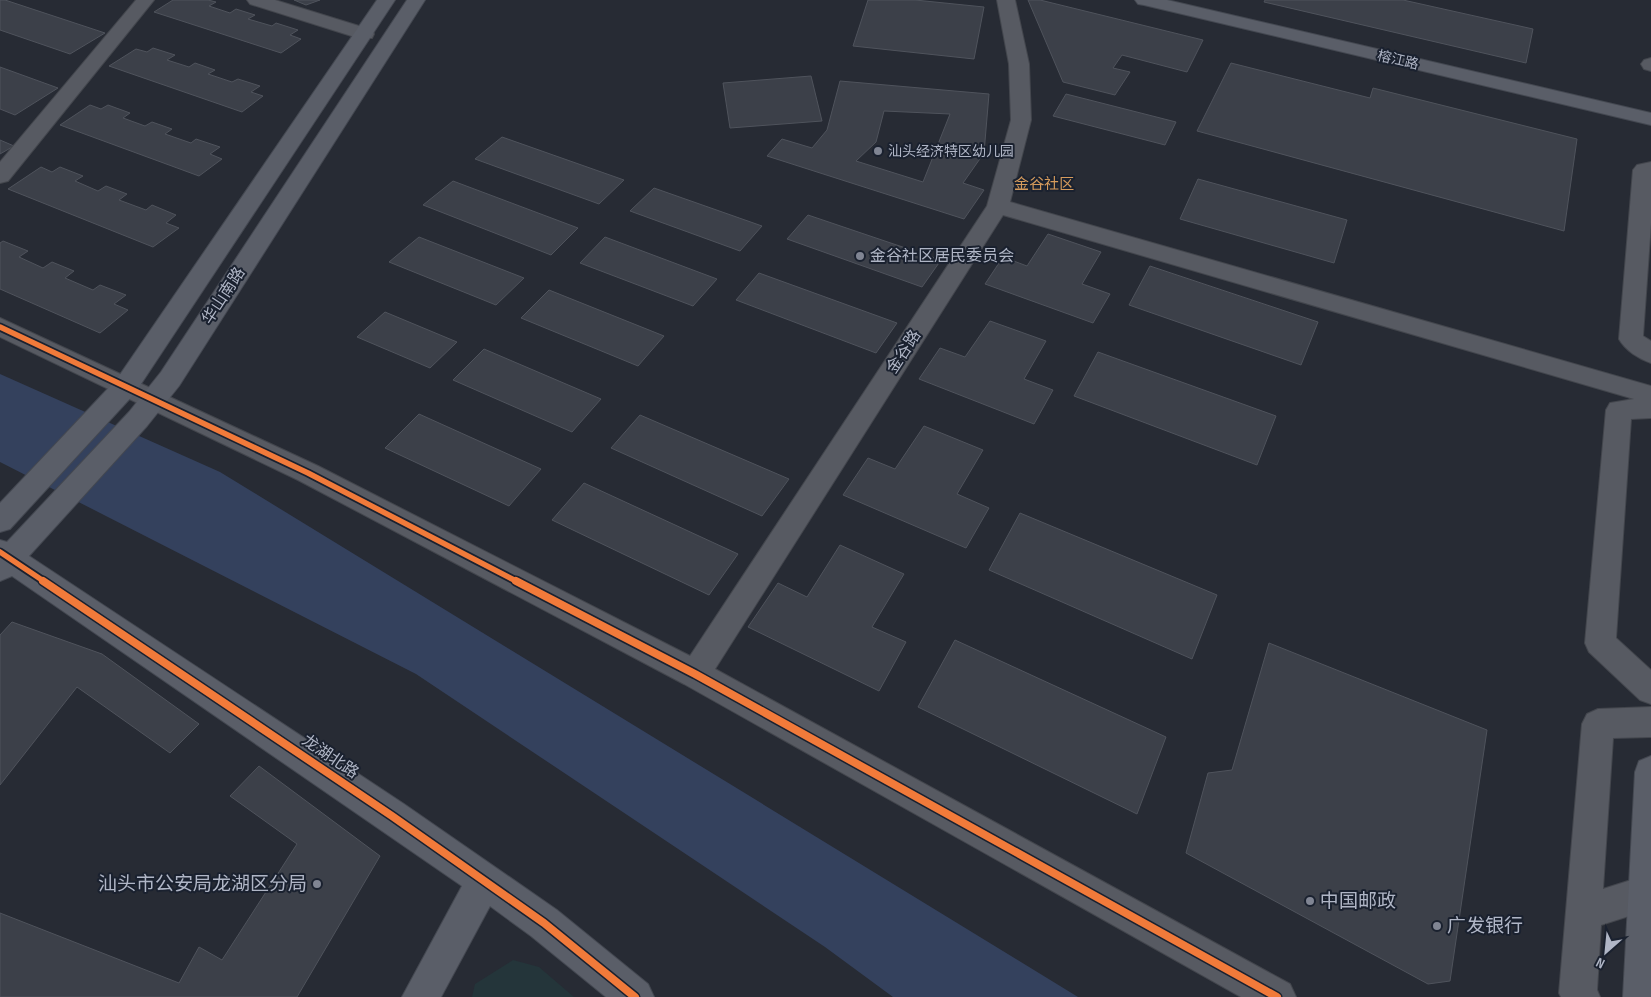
<svg xmlns="http://www.w3.org/2000/svg" width="1651" height="997" font-family="'Sofia Sans Condensed','Noto Sans SC',sans-serif">
	<style>
		.green { fill: #24353a }
		.water { fill: #34415d }
		.building { fill: #3c4049; stroke: #4f535c; fill-rule: evenodd }
		.lines { fill: none; stroke-linecap: round; stroke-linejoin: round }
		.street-casing { stroke: #43464d; stroke-width: 2 }
		.secondary-casing { stroke: #444851; stroke-width: 2 }
		.street { fill: #575a62; fill-rule: evenodd }
		.secondary { fill: #5a5e68; fill-rule: evenodd }
		.cycleway-far1-casing { stroke: #1a212f; stroke-width: 9 }
		.cycleway-casing { stroke: #1a212f; stroke-width: 11 }
		.cycleway-far1 { stroke: #f17a3a; stroke-width: 5.5 }
		.cycleway { stroke: #f17a3a; stroke-width: 8 }
		.poi-dot { fill: #808593; stroke: #1a212f; stroke-width: 2 }
		.labels { text-anchor: middle; dominant-baseline: central; stroke-width: 4; stroke-linejoin: round; paint-order: stroke }
		.far-street-label { font-size: 14px; fill: #b0b6c6; stroke: #1a212f }
		.far-poi-label { font-size: 14px; fill: #b0b6c6; stroke: #1a212f; text-anchor: start }
		.far-neighbourhood-label { font-size: 15px; fill: #d59b5c; stroke: #1a212f }
		.poi-label { font-size: 16px; fill: #b0b6c6; stroke: #1a212f; text-anchor: start }
		.street-label { font-size: 16px; fill: #b0b6c6; stroke: #1a212f }
		.near-poi-label { font-size: 19px; fill: #b0b6c6; stroke: #1a212f; text-anchor: start }
	</style>
	<rect width="100%" height="100%" fill="#272b34"/>
	<!-- green -->
	<path class="green" d="M513,960l26,7 35,30h-102l3,-13z"/>
	<!-- water -->
	<path class="water" d="M0,374l220,98 858,525h-185l-68,-50 -409,-273 -416,-212z"/>
	<!-- building -->
	<g class="building">
		<path d="M0,0h5l100,33 -35,21 -70,-24z"/>
		<path d="M173,0h35l8,2 -7,4 21,7 6,-4 19,6 -7,4 24,7 4,-3 22,7 -8,5 11,4 -20,14 -127,-41z"/>
		<path d="M294,0h26l-14,5z"/>
		<path d="M868,0h47l69,7 -10,52 -121,-13z"/>
		<path d="M1028,0h12l163,40 -16,32 -65,-17 -9,13 17,4 -15,23 -52,-13z"/>
		<path d="M1265,0h138l130,29 -7,34 -262,-61z"/>
		<path d="M153,48l22,7 -8,5 22,7 6,-4 20,7 -7,4 24,8 6,-3 22,7 -9,6 12,4 -21,16 -133,-46 27,-17 11,3z"/>
		<path d="M1231,63l139,35 3,-10 204,51 -13,92 -367,-100z"/>
		<path d="M0,67l58,21 -43,27 -15,-6z"/>
		<path d="M811,76l11,45 -92,7 -7,-45z"/>
		<path d="M840,81l149,13 -5,59 -21,30 21,7 -20,29 -197,-63 15,-17 30,9 15,-18zM884,111l66,3 -27,68 -67,-21 20,-19z"/>
		<path d="M1066,94l110,28 -11,23 -112,-29z"/>
		<path d="M90,105l11,4 7,-4 22,8 -7,5 22,8 7,-4 20,7 -7,5 26,9 5,-4 24,8 -10,7 12,5 -23,17 -139,-51z"/>
		<path d="M502,137l122,43 -25,24 -124,-45z"/>
		<path d="M0,140l14,6 -14,8z"/>
		<path d="M41,167l11,5 8,-5 23,9 -8,5 23,10 8,-5 21,8 -8,6 27,10 6,-5 24,10 -10,8 13,5 -26,19 -145,-58z"/>
		<path d="M1198,179l149,41 -13,43 -154,-44z"/>
		<path d="M453,181l125,47 -27,27 -128,-50z"/>
		<path d="M654,188l108,38 -22,25 -110,-40z"/>
		<path d="M808,215l133,45 -19,27 -135,-48z"/>
		<path d="M1048,234l53,18 -19,32 28,10 -17,29 -108,-39 18,-27 24,9z"/>
		<path d="M419,237l105,41 -28,27 -107,-43z"/>
		<path d="M605,237l112,42 -24,27 -113,-43z"/>
		<path d="M3,241l25,10 -9,6 24,11 9,-6 22,9 -9,7 28,12 7,-5 26,10 -12,9 14,6 -28,23 -100,-44v-46z"/>
		<path d="M1150,266l168,56 -17,43 -172,-60z"/>
		<path d="M759,273l138,50 -21,30 -140,-53z"/>
		<path d="M549,290l115,46 -26,30 -117,-48z"/>
		<path d="M385,312l72,30 -27,26 -73,-31z"/>
		<path d="M990,321l56,20 -22,38 29,11 -19,34 -115,-45 21,-31 25,9z"/>
		<path d="M484,349l117,50 -29,33 -119,-52z"/>
		<path d="M1098,352l178,64 -19,49 -183,-69z"/>
		<path d="M419,414l122,55 -32,37 -124,-58z"/>
		<path d="M640,415l149,64 -27,37 -151,-68z"/>
		<path d="M924,426l59,24 -26,44 32,14 -23,40 -123,-53 25,-37 27,11z"/>
		<path d="M584,483l154,71 -29,41 -157,-75z"/>
		<path d="M1020,513l197,82 -25,64 -203,-89z"/>
		<path d="M840,545l64,29 -32,53 34,15 -27,49 -131,-64 30,-44 29,14z"/>
		<path d="M12,622l90,32 97,70 -29,29 -93,-66 -77,98v-150z"/>
		<path d="M955,640l211,97 -29,77 -219,-107z"/>
		<path d="M1269,643l218,87 -37,251 -22,3 -242,-131 22,-80 24,-3z"/>
		<path d="M259,766l121,90 -83,141h-297v-84l179,70 20,-36 23,13 75,-116 -67,-48z"/>
	</g>
	<g class="lines">
		<defs>
			<g id="street">
				<path d="M136,0h18l-146,181 -8,2v-21z"/>
				<path d="M247,0h28l97,30 2,4 -2,4h-14l-108,-34z"/>
				<path d="M997,0h18l14,64 2,56 -21,82 641,184v32l-20,1 -15,219 35,32v34l-11,-4 -51,-48 -4,-9 21,-233 4,-7 24,-4 -631,-184 -288,454 575,315 6,13h-55l-557,-313 -386,-204 -298,-143v-19l318,148 372,190 297,-450 24,-86 -2,-56z"/>
				<path d="M1651,58v13l-7,-2 -3,-5 3,-4z"/>
				<path d="M1651,162v61l-8,113 8,5v22c-12,-4 -26,-13 -32,-24l14,-169 4,-5z"/>
				<path d="M1651,707v30l-38,1 -10,151 44,-14 4,2v32l-50,16 -4,65 3,7h-39l-2,-4 23,-269 5,-10 11,-5z"/>
			</g>
			<g id="secondary">
				<path d="M377,0h18l-260,393 -125,136 -10,3v-29l117,-124z"/>
				<path d="M407,0h18l-246,386 -32,40 -118,130 375,248 153,106 91,74 6,13h-48l-75,-61 -41,-30 -49,91h-39l60,-111 -450,-310 -12,5v-41l7,2 122,-130 32,-40z"/>
				<path d="M1135,0h32l484,113v12l-507,-120 -6,-1z"/>
				<path d="M1651,756v241h-28l12,-225 4,-11z"/>
			</g>
		</defs>
		<!-- street casing -->
		<use href="#street" class="street-casing"/>
		<!-- secondary casing -->
		<use href="#secondary" class="secondary-casing"/>
		<!-- street -->
		<use href="#street" class="street"/>
		<!-- secondary -->
		<use href="#secondary" class="secondary"/>
		<defs>
			<g id="cycleway-far1">
				<path d="M0,327l308,146 210,109"/>
				<path d="M0,552l45,30"/>
			</g>
			<g id="cycleway">
				<path d="M43,581l349,235 152,107 91,74"/>
				<path d="M516,581l179,93 582,323"/>
			</g>
		</defs>
		<!-- cycleway-far1 casing -->
		<use href="#cycleway-far1" class="cycleway-far1-casing"/>
		<!-- cycleway casing -->
		<use href="#cycleway" class="cycleway-casing"/>
		<!-- cycleway-far1 -->
		<use href="#cycleway-far1" class="cycleway-far1"/>
		<!-- cycleway -->
		<use href="#cycleway" class="cycleway"/>
	</g>
	<!-- markers -->
	<g class="poi-dot">
		<circle cx="878" cy="151" r="5"/>
		<circle cx="860" cy="256" r="5"/>
		<circle cx="317" cy="884" r="5"/>
		<circle cx="1310" cy="901" r="5"/>
		<circle cx="1437" cy="926" r="5"/>
	</g>
	<g class="labels">
		<!-- far-street labels -->
		<g class="far-street-label">
			<text transform="translate(1398 60) rotate(13)">榕江路</text>
		</g>
		<!-- far-poi labels -->
		<g class="far-poi-label">
			<text x="888" y="151">汕头经济特区幼儿园</text>
		</g>
		<!-- far-neighbourhood labels -->
		<g class="far-neighbourhood-label">
			<text x="1044" y="184">金谷社区</text>
		</g>
		<!-- poi labels -->
		<g class="poi-label">
			<text x="870" y="256">金谷社区居民委员会</text>
		</g>
		<!-- street labels -->
		<g class="street-label">
			<text transform="translate(224 296) rotate(-57)">华山南路</text>
			<text transform="translate(904 352) rotate(-57)">金谷路</text>
			<text transform="translate(330 757) rotate(34)">龙湖北路</text>
		</g>
		<!-- near-poi labels -->
		<g class="near-poi-label">
			<text x="307" y="884" text-anchor="end">汕头市公安局龙湖区分局</text>
			<text x="1320" y="901">中国邮政</text>
			<text x="1447" y="926">广发银行</text>
		</g>
	</g>
	<!-- north arrow -->
	<g transform="translate(1606 952) rotate(207)" stroke="#1a212f" stroke-width="4" paint-order="stroke">
	<path d="M0-4L9 19L0 12L-9 19Z" fill="#b0b6c6"/>
	<text y="-8" font-size="14" font-weight="bold" text-anchor="middle" fill="#b0b6c6">N</text>
	</g>
</svg>
